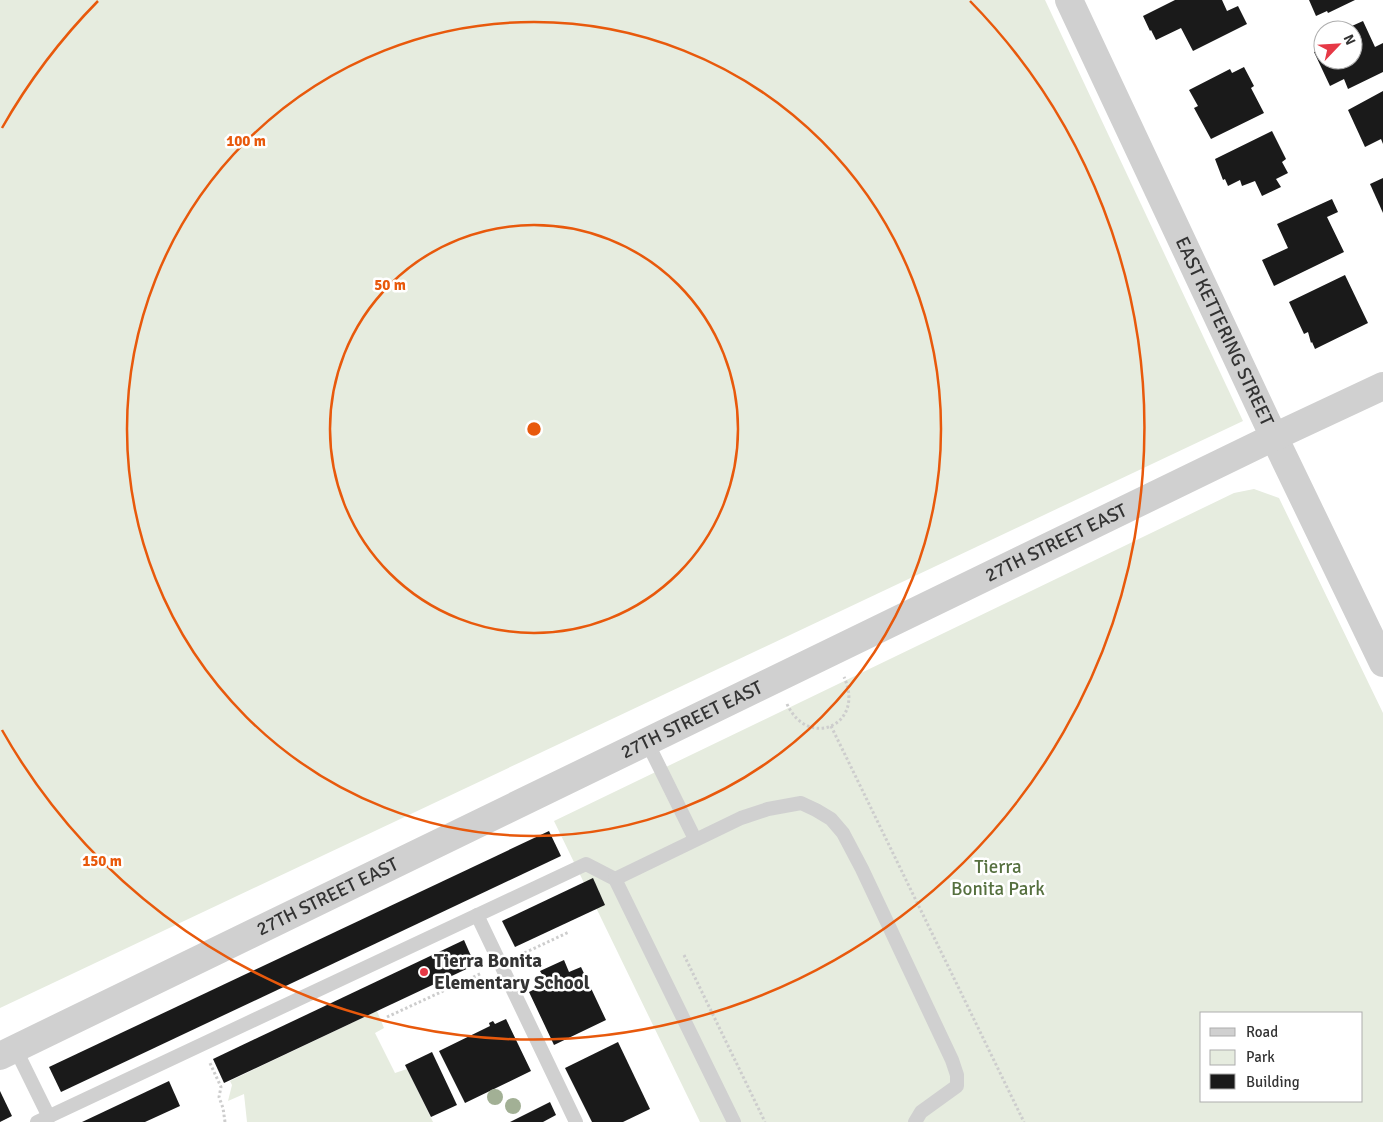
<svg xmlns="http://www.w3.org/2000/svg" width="1383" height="1122" font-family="Signika,sans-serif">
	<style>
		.green { fill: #e6ecdf; fill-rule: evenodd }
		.building { fill: #1a1a1a }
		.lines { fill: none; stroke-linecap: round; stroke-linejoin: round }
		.path { stroke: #cdcdcd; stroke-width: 3; stroke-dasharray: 2.5 2.5; stroke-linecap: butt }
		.service { stroke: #d0d0d0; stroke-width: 14 }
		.minor { stroke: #d0d0d0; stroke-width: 28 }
		.tree { fill: #a2b095 }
		.ring { fill: none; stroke: #e8590c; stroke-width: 2.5 }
		.poi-dot { fill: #e63946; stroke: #fff; stroke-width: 2 }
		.labels { text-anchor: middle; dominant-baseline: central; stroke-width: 5; stroke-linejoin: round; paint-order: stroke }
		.street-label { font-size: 19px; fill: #333; stroke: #fff }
		.park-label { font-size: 19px; fill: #56703f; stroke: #fff }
		.poi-label { font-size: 19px; font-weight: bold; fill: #333; stroke: #fff; text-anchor: start }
		.centre { fill: #e8590c; stroke: #fff; stroke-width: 2.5 }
		.ring-label { font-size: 15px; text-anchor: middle; font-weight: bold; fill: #e8590c; stroke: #fff; stroke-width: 5; stroke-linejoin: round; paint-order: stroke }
	</style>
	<rect width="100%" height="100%" fill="#fff"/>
	<!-- green -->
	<g class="green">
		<path d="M0,0h1045l198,421 -1243,587z"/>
		<path d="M1254,489l25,9 104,215v409h-683l-146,-301 680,-328zM1202,1013h160v88h-160z"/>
		<path d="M377,1011l7,17 -9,5 20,40 12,-4 26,53h-186l-3,-28 -16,7 4,-16 -2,-4z"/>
	</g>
	<!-- building -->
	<g class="building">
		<path d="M1175,0h47l5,11 11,-5 9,18 -54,27 -12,-23 -25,12 -5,-10 -1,1 -7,-15z"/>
		<path d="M1309,0h46l-27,13 -1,-2 -11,5z"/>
		<path d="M1363,21l12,26 8,-4v29l-35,17 -4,-10 -14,7 -16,-34 9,-4v12h30v-30h-10z"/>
		<path d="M1244,67l10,19 -3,2 13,25 -53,26 -17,-31 4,-2 -9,-16 41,-21 2,4z"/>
		<path d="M1383,91v53l-2,-5 -16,8 -17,-37z"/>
		<path d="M1272,131l14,28 -4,3 6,11 -12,6 5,8 -19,9 -7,-15 -13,5 -2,-6 -12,6 -3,-7 -2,1 -8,-21z"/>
		<path d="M1383,178v35l-13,-29z"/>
		<path d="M1332,199l6,13 -11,5 17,35 -70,34 -12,-26 26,-12 -11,-24z"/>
		<path d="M1345,275l23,48 -53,26 -3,-7 -1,1 -3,-11 -4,2 -15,-32z"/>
		<path d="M549,831l12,25 -500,236 -12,-25z"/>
		<path d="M593,878l12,27 -90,42 -13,-26z"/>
		<path d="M464,940l11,25 -251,118 -11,-24z"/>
		<path d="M564,960l5,12 12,-5 25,53 -52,25 -25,-53 18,-9 -7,-12z"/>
		<path d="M506,1019l25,52 -66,32 -26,-52 51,-25 -1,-3 4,-2 2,3z"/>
		<path d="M618,1042l32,67 -27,13h-31l-27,-54z"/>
		<path d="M432,1052l25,53 -26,12 -26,-52z"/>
		<path d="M169,1081l11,25 -35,16h-63z"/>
		<path d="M0,1091l12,25 -12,6z"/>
		<path d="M550,1102l6,13 -13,7h-33z"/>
	</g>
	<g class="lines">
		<!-- path -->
		<g class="path">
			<path d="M787,704c21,46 79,21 57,-27"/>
			<path d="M831,726l193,396"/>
			<path d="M520,955l49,-23"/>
			<path d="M684,955l81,167"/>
			<path d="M387,1017l95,-44"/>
			<path d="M210,1063l11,24 -2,10 4,11 2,14"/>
		</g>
		<!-- service -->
		<g class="service">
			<path d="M647,742l48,97"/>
			<path d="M477,915l99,207"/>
			<path d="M15,1048l34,69"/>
			<path d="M37,1122l549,-258 29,15"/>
			<path d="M734,1122l-119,-243 126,-61 27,-9 33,-6 15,7 15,9 12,14 19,36 90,191 5,15v11l-36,26 -6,10"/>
		</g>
		<!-- minor -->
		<g class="minor">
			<path id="s1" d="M1069,0l205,437 109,226"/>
			<path id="s2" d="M0,1056l1274,-619 109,-51"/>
		</g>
	</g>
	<!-- trees -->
	<g class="tree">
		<circle cx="495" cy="1097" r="8"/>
		<circle cx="513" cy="1106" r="8"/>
	</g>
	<!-- distance rings -->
	<g class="ring">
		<circle cx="534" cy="429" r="204"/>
		<circle cx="534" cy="429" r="407"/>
		<path d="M2 128A611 611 0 0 1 98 1M970 1A611 611 0 1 1 2 730"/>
	</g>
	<!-- markers -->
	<circle class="poi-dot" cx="424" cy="972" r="5"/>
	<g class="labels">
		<!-- street labels -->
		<g class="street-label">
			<text stroke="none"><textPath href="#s1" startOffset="366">EAST KETTERING STREET</textPath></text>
			<text stroke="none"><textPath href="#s2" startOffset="1174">27TH STREET EAST</textPath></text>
			<text stroke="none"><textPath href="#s2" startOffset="769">27TH STREET EAST</textPath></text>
			<text stroke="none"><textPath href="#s2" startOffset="364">27TH STREET EAST</textPath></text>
		</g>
		<!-- park labels -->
		<g class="park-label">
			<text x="998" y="867">Tierra<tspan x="998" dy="22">Bonita Park</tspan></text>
		</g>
		<!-- poi labels -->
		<g class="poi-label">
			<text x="434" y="961">Tierra Bonita<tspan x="434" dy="22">Elementary School</tspan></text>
		</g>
	</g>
	<circle cx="534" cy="429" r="8" class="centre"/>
	<g class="ring-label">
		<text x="246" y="146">100 m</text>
		<text x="390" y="290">50 m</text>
		<text x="102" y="866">150 m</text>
	</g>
	<!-- legend -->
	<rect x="1200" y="1012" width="162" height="90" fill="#ffffff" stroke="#adadad"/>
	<rect x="1210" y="1028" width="25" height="8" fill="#d0d0d0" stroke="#adadad"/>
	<text x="1246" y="1037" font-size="15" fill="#333333">Road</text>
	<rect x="1210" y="1050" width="25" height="15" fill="#e6ecdf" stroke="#adadad"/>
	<text x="1246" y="1062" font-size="15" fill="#333333">Park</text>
	<rect x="1210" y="1074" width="25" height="15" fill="#1a1a1a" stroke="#adadad"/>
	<text x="1246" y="1087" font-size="15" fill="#333333">Building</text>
	<!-- north arrow -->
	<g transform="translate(1338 45) rotate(65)"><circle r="24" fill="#ffffff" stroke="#adadad"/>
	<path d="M0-4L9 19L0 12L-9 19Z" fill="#e63946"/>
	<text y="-8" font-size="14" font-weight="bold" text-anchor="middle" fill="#333333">N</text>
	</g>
</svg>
